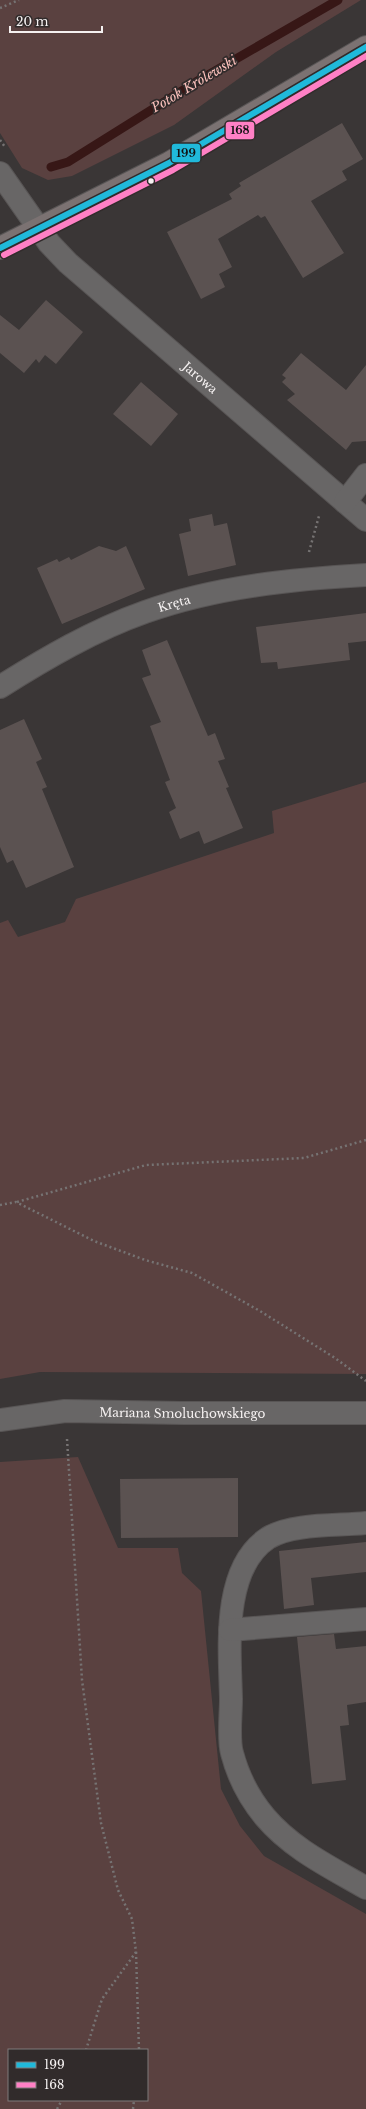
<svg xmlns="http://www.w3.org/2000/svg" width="366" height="2109" font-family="'Libre Baskerville',serif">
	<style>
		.green { fill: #5a4140; fill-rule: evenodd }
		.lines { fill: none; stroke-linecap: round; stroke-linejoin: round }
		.stream { stroke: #371716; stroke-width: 9 }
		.building { fill: #5b5251 }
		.minor-casing { stroke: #585555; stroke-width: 24 }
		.major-casing { stroke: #585555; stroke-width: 24 }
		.path { stroke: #767373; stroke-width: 2.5; stroke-dasharray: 2 3; stroke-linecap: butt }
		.minor { stroke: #686666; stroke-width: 22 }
		.major { stroke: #7b7272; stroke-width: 22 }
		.bus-1-casing { stroke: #312b2b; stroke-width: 9 }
		.bus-2-casing { stroke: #312b2b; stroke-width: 9 }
		.bus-1 { stroke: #20b9da; stroke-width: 6 }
		.bus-2 { stroke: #ff80c5; stroke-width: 6 }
		.bus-dot { fill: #f5f1f1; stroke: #312b2b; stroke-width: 1.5 }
		.labels { text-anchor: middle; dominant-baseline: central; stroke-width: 3.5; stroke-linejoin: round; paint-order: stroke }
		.street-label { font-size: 12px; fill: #f5f1f1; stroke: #312b2b }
		.water-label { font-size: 13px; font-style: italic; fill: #fcc1bc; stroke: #312b2b }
		.line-badge { stroke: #312b2b; stroke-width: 1.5 }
		.pale-badge-label { font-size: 11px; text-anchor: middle; font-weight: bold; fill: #111 }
	</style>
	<rect width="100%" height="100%" fill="#3a3636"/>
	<!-- green -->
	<g class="green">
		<path d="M0,0h361l-85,52 -102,73 -102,51 -24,4 -26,-12 -22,-35z"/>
		<path d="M366,782v592l-326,-2 -40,7v-456l8,-3 10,17 47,-15 11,-23 198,-66 -2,-22z"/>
		<path d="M78,1457l40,91h60l4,25 19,18 20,198 19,37 24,30 102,58v195h-366v-647zM9,2050h138v50h-138z"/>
	</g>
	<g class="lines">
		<!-- stream -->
		<path class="stream" d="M51,167l17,-5 128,-80 142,-82"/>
	</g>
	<!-- building -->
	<g class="building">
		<path d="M342,123l21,36 -21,12 5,9 -36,21 33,52 -41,25 -38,-62 -4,2 -3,-3 -40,24 14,28 -13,7 6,13 -24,12 -34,-67 65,-33 -3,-5 12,-8 -2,-3z"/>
		<path d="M46,300l37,32 -27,32 -11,-9 -6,8 -3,-4 -12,14 -24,-20v-38l19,15z"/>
		<path d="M301,353l45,37 20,-25v76l-14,1 -6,8 -59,-50 8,-6 -13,-12 4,-4 -4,-3z"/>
		<path d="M141,382l37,32 -27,32 -38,-32z"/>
		<path d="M212,514l2,12 13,-3 9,42 -48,11 -9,-42 12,-3 -2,-12z"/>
		<path d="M99,546l17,5 10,-5 19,43 -83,35 -25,-56 20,-9 2,3 10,-5 2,3z"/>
		<path d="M366,613v28l-18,2 2,17 -72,9 -1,-7 -16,1 -5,-36z"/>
		<path d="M167,640l41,96 7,-3 10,26 -7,2 11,26 -3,1 17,40 -39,16 -5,-13 -19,8 -11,-27 7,-4 -11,-26 5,-2 -20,-54 11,-4 -19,-44 9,-3 -9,-25z"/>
		<path d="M24,719l18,40 -6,3 11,25 -5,2 32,78 -48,21 -13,-28 -6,3 -7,-16v-117z"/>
		<path d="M238,1478v59l-117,1 -1,-59z"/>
		<path d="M366,1542v30l-55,6 3,27 -30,4 -5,-58z"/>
		<path d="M334,1634l2,15 30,-3v56l-19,3 2,20 -9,1 6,54 -34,4 -15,-147z"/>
	</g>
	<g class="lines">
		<defs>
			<g id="minor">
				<path id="s1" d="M0,173l49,70 19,20 298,257"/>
				<path d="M345,502l21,-27"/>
				<path id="s2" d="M0,687c46,-29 94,-57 145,-75 70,-25 148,-33 221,-37"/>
				<path id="s3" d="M0,1420l65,-9 118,2h183"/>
				<path d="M366,1523c-28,3 -74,0 -98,15 -47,31 -38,113 -37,161 0,16 -3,40 1,54 6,23 18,46 33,64 27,32 65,50 101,71"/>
				<path d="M230,1630l136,-11"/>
			</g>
			<path id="major" d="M0,248l169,-85 197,-116"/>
		</defs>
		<!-- minor casing -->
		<use href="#minor" class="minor-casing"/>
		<!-- major casing -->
		<use href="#major" class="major-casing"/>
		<!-- path -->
		<g class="path">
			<path d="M0,8l19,-8"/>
			<path d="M0,140l5,7"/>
			<path d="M309,552l10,-36"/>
			<path d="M17,1202l129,-37 158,-7 62,-18"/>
			<path d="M0,1205l16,-3 78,39 51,19 47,13 68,38 75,47 31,23"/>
			<path d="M67,1439l15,241 19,143 17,67 14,29 4,33 -34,47 -16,51"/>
			<path d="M136,1952l3,98"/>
			<path d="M57,2109l5,-9"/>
			<path d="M133,2109l1,-9"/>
		</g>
		<!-- minor -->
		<use href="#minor" class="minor"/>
		<!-- major -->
		<use href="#major" class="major"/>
		<defs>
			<path id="bus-1" d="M0,248l169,-85 197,-116"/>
			<path id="bus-2" d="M4,255l169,-85 193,-114"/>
		</defs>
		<!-- bus-1 casing -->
		<use href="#bus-1" class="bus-1-casing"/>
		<!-- bus-2 casing -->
		<use href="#bus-2" class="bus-2-casing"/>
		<!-- bus-1 -->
		<use href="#bus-1" class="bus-1"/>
		<!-- bus-2 -->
		<use href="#bus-2" class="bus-2"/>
	</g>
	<!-- markers -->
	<circle class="bus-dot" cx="151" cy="181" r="3.5"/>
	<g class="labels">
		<!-- street labels -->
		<g class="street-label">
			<text stroke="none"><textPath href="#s1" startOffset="288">Jarowa</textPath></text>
			<text stroke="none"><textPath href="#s2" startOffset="194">Kręta</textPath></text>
			<text stroke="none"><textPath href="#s3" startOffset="183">Mariana Smoluchowskiego</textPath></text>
		</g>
		<!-- water labels -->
		<g class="water-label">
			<text transform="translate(194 84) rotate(-31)">Potok Królewski</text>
		</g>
	</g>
	<g class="line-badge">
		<rect x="225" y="121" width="30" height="19" rx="4" fill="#ff80c5"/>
		<rect x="171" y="143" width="30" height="20" rx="4" fill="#20b9da"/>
	</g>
	<g class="pale-badge-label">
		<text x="240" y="134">168</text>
		<text x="186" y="157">199</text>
	</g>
	<!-- legend -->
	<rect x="8" y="2049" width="140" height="52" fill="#312b2b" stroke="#7f7a7a"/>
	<rect x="16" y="2062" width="20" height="6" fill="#20b9da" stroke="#7f7a7a"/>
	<text x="44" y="2069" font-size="12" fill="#f5f1f1">199</text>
	<rect x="16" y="2082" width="20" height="6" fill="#ff80c5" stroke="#7f7a7a"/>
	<text x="44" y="2089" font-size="12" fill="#f5f1f1">168</text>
	<!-- scale -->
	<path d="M10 26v6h92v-6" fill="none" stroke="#f5f1f1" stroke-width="2"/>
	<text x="16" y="26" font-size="12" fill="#f5f1f1" stroke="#312b2b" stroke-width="3" paint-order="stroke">20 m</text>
</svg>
